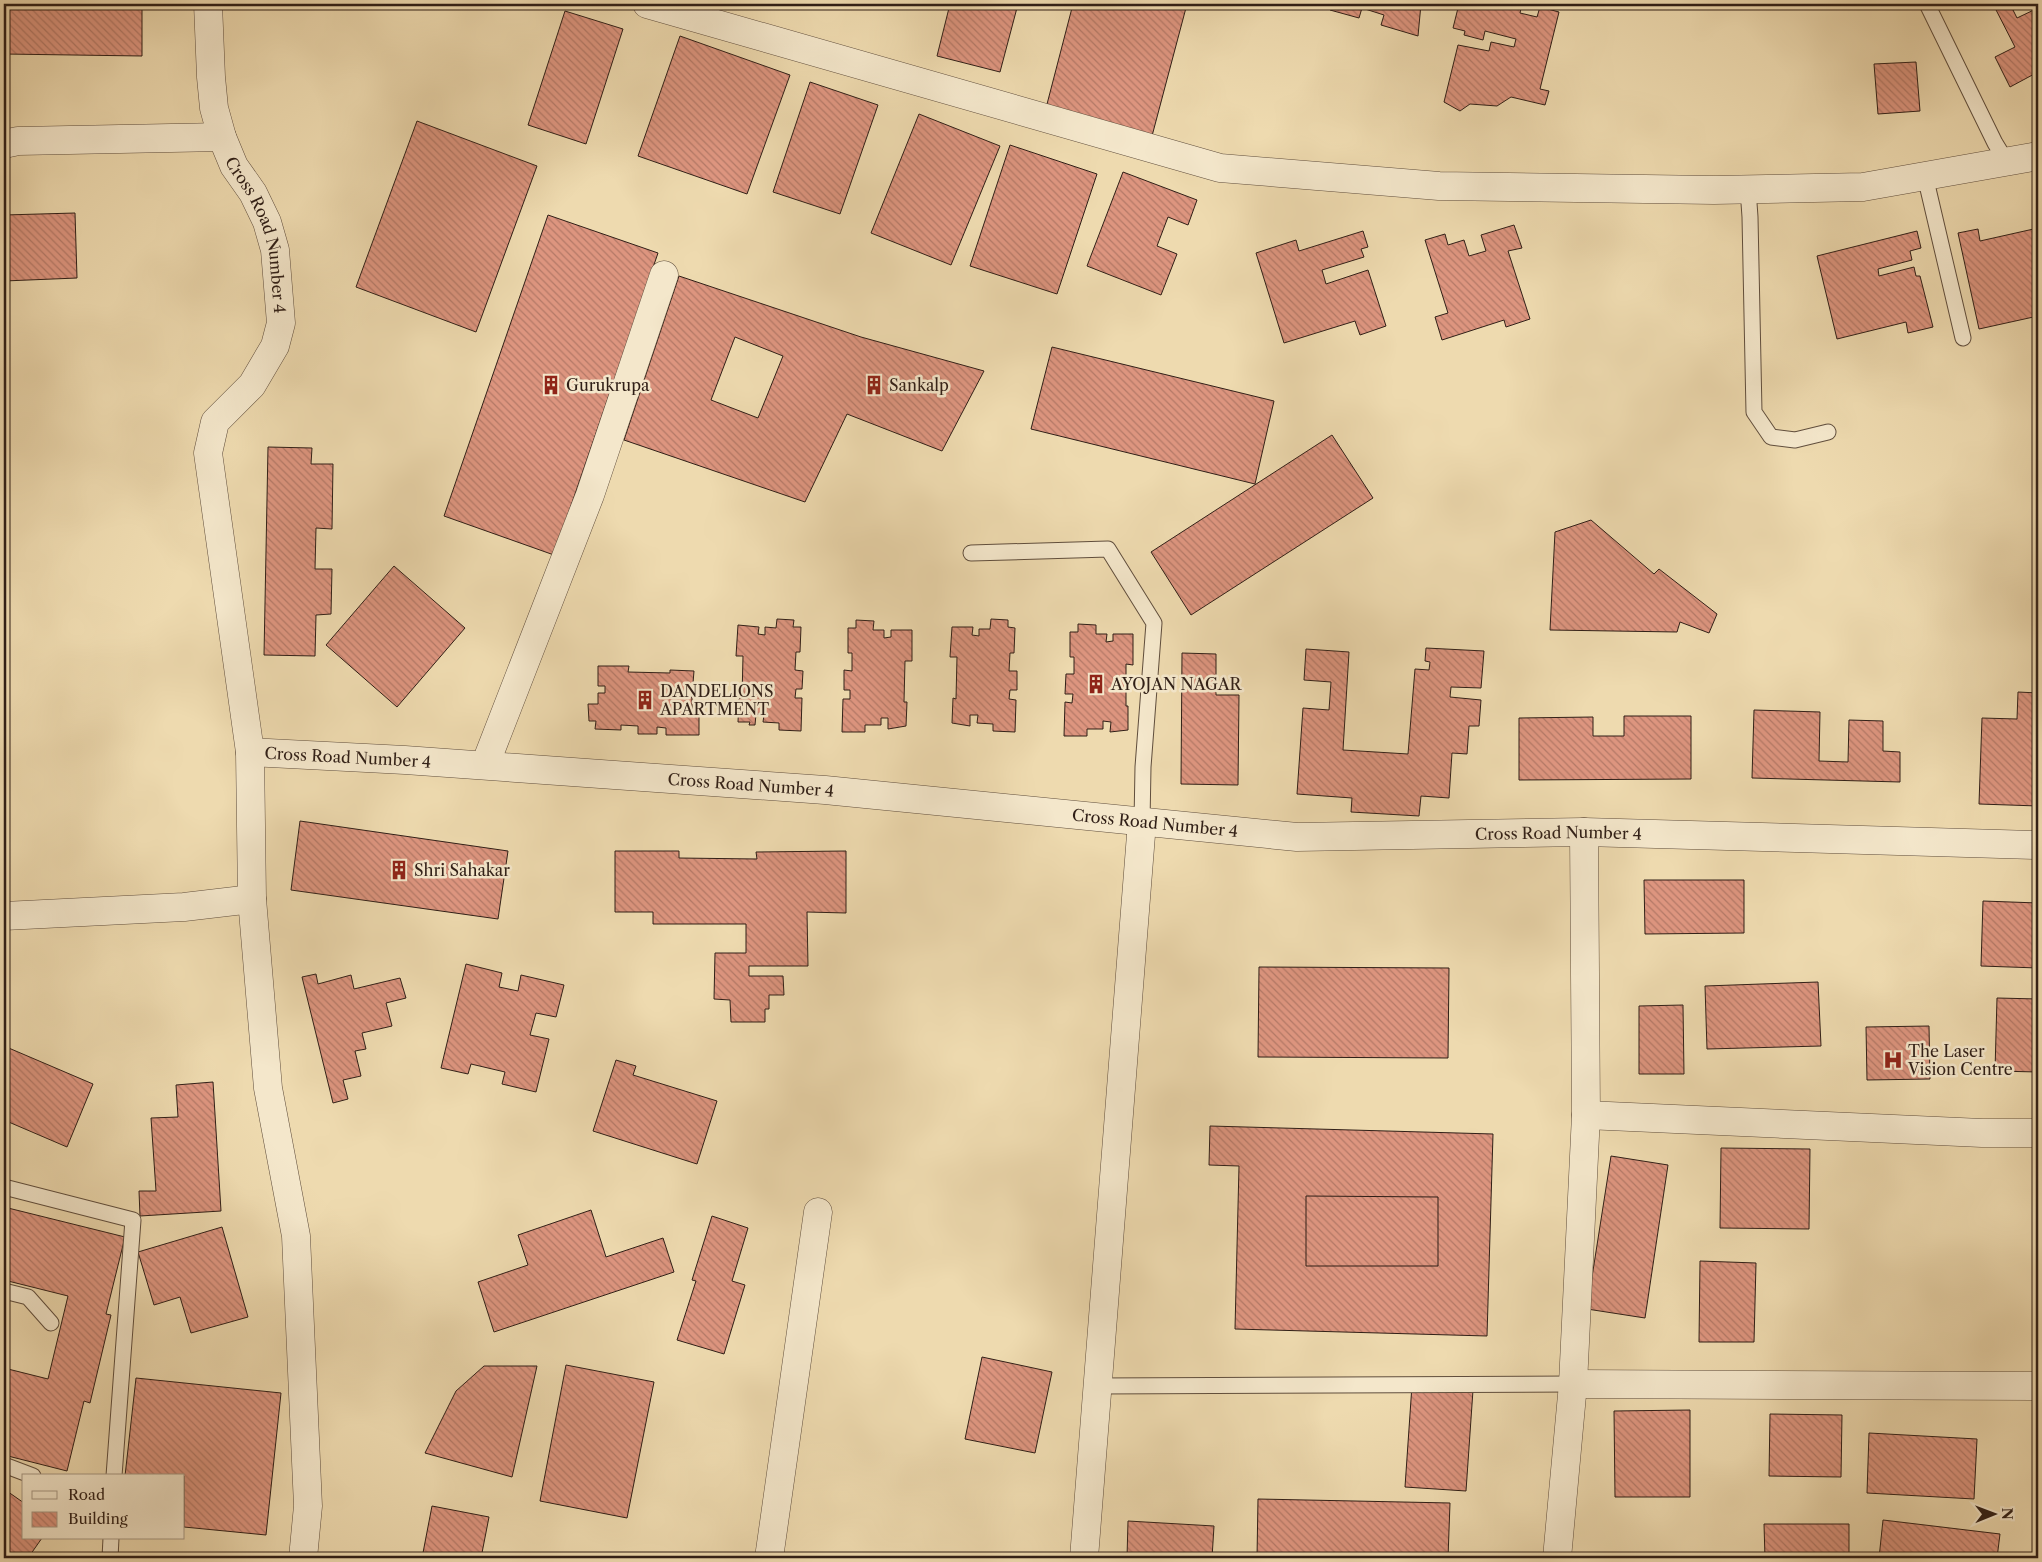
<svg xmlns="http://www.w3.org/2000/svg" width="2042" height="1562" font-family="'Libre Caslon Text',serif">
	<style>
		.building { fill: url(#building-back-hatch); stroke: #301f17; fill-rule: evenodd }
		.lines { fill: none; stroke-linecap: round; stroke-linejoin: round }
		.service-casing { stroke: #604e3d; stroke-width: 17 }
		.minor-casing { stroke: #604e3d; stroke-width: 29 }
		.service { stroke: #f4e7cb; stroke-width: 15 }
		.minor { stroke: #f4e7cb; stroke-width: 28 }
		.labels { text-anchor: middle; dominant-baseline: central; stroke-width: 5; stroke-linejoin: round; paint-order: stroke }
		.street-label { font-size: 16px; fill: #301f17; stroke: #f4e7cb }
		.poi-label { font-size: 16px; fill: #301f17; stroke: #f4e7cb; text-anchor: start }
	</style>
	<defs>
		<pattern id="building-back-hatch" width="6" height="6" patternUnits="userSpaceOnUse" patternTransform="scale(1.25)"><rect width="6" height="6" fill="#dd957f"/><path d="M-1 5l2 2M0 0l6 6M5-1l2 2" fill="none" stroke="#b47967"/></pattern>
	</defs>
	<rect width="100%" height="100%" fill="#eedaaf"/>
	<filter id="stains"><feTurbulence type="fractalNoise" baseFrequency=".004" numOctaves="4"/><feColorMatrix values="0 0 0 0 .2 0 0 0 0 .09 0 0 0 0 .02 0 0 0 .5 -.17"/></filter>
	<radialGradient id="worn" r=".72"><stop offset=".6" stop-color="#630" stop-opacity="0"/><stop offset="1" stop-color="#630" stop-opacity=".3"/></radialGradient>
	<!-- building -->
	<g class="building">
		<path d="M4,4h138v52l-138,-2z"/>
		<path d="M950,4h68l-18,68 -63,-16z"/>
		<path d="M1073,4h114l-35,132 -106,-28z"/>
		<path d="M1332,4h89l-3,32 -37,-11 3,-10 -22,-7 -3,10 -29,-8z"/>
		<path d="M1459,4h63l-2,9 17,4 3,-10 19,5 -19,77 9,2 -4,14 -34,-8 -14,9 -27,-2 -10,7 -16,-9 14,-57 31,6 2,-9 23,5 2,-8 -31,-8 -2,9 -19,-5 1,-4 -12,-3z"/>
		<path d="M1993,4h32l-12,6 4,8 21,-10v64l-28,15 -15,-30 20,-10z"/>
		<path d="M565,11l58,18 -37,115 -58,-19z"/>
		<path d="M680,36l110,39 -43,119 -109,-38z"/>
		<path d="M1916,62l4,49 -42,3 -4,-50z"/>
		<path d="M810,82l68,23 -38,109 -67,-22z"/>
		<path d="M919,114l81,32 -49,119 -80,-32z"/>
		<path d="M417,121l120,45 -61,166 -120,-45z"/>
		<path d="M1010,145l87,29 -40,120 -87,-28z"/>
		<path d="M1123,172l74,28 -9,25 -20,-8 -11,29 20,8 -16,41 -74,-29z"/>
		<path d="M75,213l2,65 -73,3v-66z"/>
		<path d="M548,215l110,38 -104,302 -110,-39z"/>
		<path d="M1514,225l8,23 -14,3 22,68 -24,8 -2,-7 -62,20 -7,-23 13,-4 -23,-73 20,-6 3,11 16,-5 5,16 17,-5 -5,-16z"/>
		<path d="M2038,228v88l-59,13 -21,-96 20,-4 2,12z"/>
		<path d="M1363,231l5,16 -7,2 3,8 -42,13 4,14 42,-14 18,56 -26,9 -5,-14 -71,22 -28,-90 40,-13 3,11z"/>
		<path d="M1917,231l4,17 -11,3 2,9 -34,9 1,7 35,-9 2,9h4l13,51 -25,6 -2,-11 -69,17 -20,-83z"/>
		<path d="M679,276l182,61 123,34 -42,80 -95,-37 -42,88 -181,-62zM735,337l48,19 -25,62 -47,-18z"/>
		<path d="M1052,347l222,54 -19,83 -224,-55z"/>
		<path d="M1332,435l41,63 -182,117 -40,-63z"/>
		<path d="M268,447l44,1 -1,16h22l-1,65 -16,-1 -1,41h17l-1,45 -15,1 -1,41 -51,-1z"/>
		<path d="M1591,520l63,54 5,-5 58,45 -8,19 -29,-11 -3,10 -127,-2 5,-98z"/>
		<path d="M394,566l71,62 -68,79 -71,-62z"/>
		<path d="M777,619l17,1 -1,7h8l-1,25h-4l-1,18 8,1 -1,18h-6l-1,9h7l-1,33 -22,-1v-7l-16,-1 1,-7 -8,-1 -1,11h-6l1,-3h-12l1,-24h3l1,-42h-7l2,-31 21,2 -1,7 7,1v-8l11,1z"/>
		<path d="M991,619l17,1v7l7,1 -1,25h-4l-1,18h8v19h-7l-1,9 7,1 -1,32 -22,-1v-7l-16,-1 1,-8h-8v11l-18,-3 1,-25 3,1 1,-42h-7l2,-30h21l-1,8 7,1v-7h11z"/>
		<path d="M856,620l18,1 -1,9h11v8l7,-1v-7h21v31h-7l-1,41h3l-1,24 -18,3v-11h-7v7h-16v7h-23l1,-33h7v-9h-6v-20l8,1v-18h-4v-25h8z"/>
		<path d="M1078,624l18,1v9h11l-1,8 7,-1v-7h20v31l-7,-1v42h2v24l-18,2 1,-10 -8,-1v8h-16v7h-23l1,-34 7,1 1,-9h-8l1,-20h8v-17h-4v-25h8z"/>
		<path d="M1426,648l58,3 -3,37 -30,-1 -1,10 31,3 -2,26h-10l-2,28 -15,-1 -3,45 -28,-2 -2,20 -68,-4 1,-14 -55,-4 6,-86 26,2 2,-28 -27,-2 2,-31 43,3 -6,98 65,4 7,-85 14,1 1,-8 -5,-1z"/>
		<path d="M1182,653l34,1v41h23l-1,90 -57,-1z"/>
		<path d="M598,666h31l-1,6 42,1v-3l24,1 -1,12h2v6h-10v8h7v16h7v22h-33v-7l-9,-1v7h-19v-8l-17,-1v5l-26,-1 1,-8h-7l-1,-17h10v-11h7v-7h-7z"/>
		<path d="M2018,692l20,1v113l-59,-2 3,-86 35,1z"/>
		<path d="M1754,710l66,2 -1,49 29,1 1,-42 34,1v30l17,1v30l-148,-4z"/>
		<path d="M1624,716h67v63l-172,1v-62l74,-1v19h31z"/>
		<path d="M300,821l208,30 -10,68 -207,-29z"/>
		<path d="M615,851h64v7l78,1 -1,-7 90,-1v62l-39,-1 1,54h-59v10h34l1,19h-15v14h-4v13h-34l-1,-22 -16,-1 1,-46h31v-29h-93v-12h-38z"/>
		<path d="M1644,880h100v53l-99,1z"/>
		<path d="M1983,901l55,2v65l-57,-2z"/>
		<path d="M466,964l36,9 -3,14 19,4 3,-16 43,10 -8,32 -20,-4 -6,22 19,4 -13,53 -34,-8 3,-12 -34,-8 -3,10 -27,-6z"/>
		<path d="M1259,967l190,1 -1,90 -190,-1z"/>
		<path d="M316,974l2,10 33,-9 3,14 46,-11 6,20 -20,5 6,23 -30,7 4,16 -11,2 6,25 -18,4 5,19 -15,4 -31,-126z"/>
		<path d="M1818,982l3,64 -114,3 -2,-63z"/>
		<path d="M1997,998l41,1v73l-43,-1z"/>
		<path d="M1683,1005l1,69h-45v-68z"/>
		<path d="M1929,1026l1,53 -63,1 -1,-53z"/>
		<path d="M4,1046l89,38 -26,63 -63,-27z"/>
		<path d="M616,1060l20,6 -3,9 84,26 -20,63 -104,-33z"/>
		<path d="M213,1082l8,129 -81,5 -1,-25h17l-5,-73 27,-1 -2,-32z"/>
		<path d="M1210,1126l283,8 -6,202 -252,-7 4,-163 -30,-1z"/>
		<path d="M1721,1148l89,1 -1,80 -89,-1z"/>
		<path d="M1611,1156l57,9 -23,153 -58,-9z"/>
		<path d="M1306,1196l132,1v69h-132z"/>
		<path d="M4,1207l121,30 -19,77 5,1 -21,88 -6,-2 -17,70 -63,-16v-87l44,11 20,-83 -64,-16z"/>
		<path d="M591,1210l15,47 57,-19 11,34 -180,60 -16,-50 50,-17 -10,-30z"/>
		<path d="M712,1216l36,12 -16,53 13,4 -21,69 -47,-14 19,-59 -4,-1z"/>
		<path d="M222,1227l26,90 -57,16 -11,-36 -26,8 -16,-53z"/>
		<path d="M1700,1261l56,2 -2,79h-55z"/>
		<path d="M982,1357l70,15 -17,81 -70,-14z"/>
		<path d="M566,1365l88,17 -27,136 -87,-17z"/>
		<path d="M484,1366h53l-25,111 -87,-24 31,-62z"/>
		<path d="M136,1378l145,15 -15,142 -82,-8v-51h-59z"/>
		<path d="M1412,1385l61,5 -7,101 -61,-4z"/>
		<path d="M1690,1410v87h-75l-1,-86z"/>
		<path d="M1770,1414l72,1 -1,62 -72,-1z"/>
		<path d="M1869,1433l108,6 -3,60 -107,-6z"/>
		<path d="M4,1489l20,14v35h18l-14,20h-14l-10,-6z"/>
		<path d="M1258,1499l192,4 -2,55h-191z"/>
		<path d="M432,1506l57,11 -8,41h-59z"/>
		<path d="M1883,1520l117,14 -3,24h-118z"/>
		<path d="M1128,1521l86,5 -2,32h-85z"/>
		<path d="M1764,1524h85v34h-84z"/>
	</g>
	<g class="lines">
		<defs>
			<g id="service">
				<path d="M1927,4l68,139 11,18"/>
				<path d="M1925,176l38,162"/>
				<path d="M1748,189l2,28 4,195 17,25 24,3 33,-8"/>
				<path d="M971,553l137,-4 46,74 -11,144 -1,55"/>
				<path d="M4,1187l129,33 -19,256"/>
				<path d="M4,1291l24,6 23,26"/>
				<path d="M1097,1386l476,-2"/>
				<path d="M4,1465l29,11"/>
				<path d="M110,1558l1,-20"/>
			</g>
			<g id="minor">
				<path id="s1" d="M208,4l3,73 3,31 8,29 12,29 19,27 14,29 8,28 6,73 -6,23 -23,39 -37,37 -7,31 42,299 2,147 16,189 28,148 12,270 -5,52"/>
				<path d="M647,4l573,164 219,18 275,4 149,-3 175,-31"/>
				<path d="M4,144l14,-3 204,-4"/>
				<path id="s2" d="M250,752l155,8 420,30 472,47 287,-5 454,13"/>
				<path d="M485,765l105,-270 74,-220"/>
				<path d="M4,916l180,-9 68,-8"/>
				<path d="M1586,1115l396,18h56"/>
				<path d="M1573,1384l465,2"/>
				<path d="M769,1558l49,-346"/>
				<path d="M1084,1558l58,-736"/>
				<path d="M1557,1558l16,-174 13,-269 -2,-283"/>
			</g>
		</defs>
		<!-- service casing -->
		<use href="#service" class="service-casing"/>
		<!-- minor casing -->
		<use href="#minor" class="minor-casing"/>
		<!-- service -->
		<use href="#service" class="service"/>
		<!-- minor -->
		<use href="#minor" class="minor"/>
	</g>
	<!-- icons -->
	<defs>
		<symbol id="building-bare" viewBox="-9 -9 18 18"><path d="M-4-6H4V6H1V3H-1V6H-4ZM-2.5-4.3h1.7v1.8h-1.7ZM.8-4.3h1.7v1.8H.8ZM-2.5-1h1.7V.8h-1.7ZM.8-1h1.7V.8H.8Z" fill="#8f2418" stroke="#f4e7cb" stroke-width="2.5" paint-order="stroke"/></symbol>
		<symbol id="hospital-bare" viewBox="-9 -9 18 18"><path d="M-5-5h3v3.5h4V-5h3V5h-3V1.5h-4V5h-3Z" fill="#8f2418" stroke="#f4e7cb" stroke-width="2.5" paint-order="stroke"/></symbol>
	</defs>
	<g fill-rule="evenodd">
		<use href="#building-bare" x="537" y="371" width="28" height="28"/>
		<use href="#building-bare" x="860" y="371" width="28" height="28"/>
		<use href="#building-bare" x="1082" y="670" width="28" height="28"/>
		<use href="#building-bare" x="631" y="686" width="28" height="28"/>
		<use href="#building-bare" x="385" y="856" width="28" height="28"/>
		<use href="#hospital-bare" x="1879" y="1046" width="28" height="28"/>
	</g>
	<g class="labels">
		<!-- street labels -->
		<g class="street-label">
			<text stroke="none"><textPath href="#s1" startOffset="240">Cross Road Number 4</textPath></text>
			<text stroke="none"><textPath href="#s2" startOffset="98">Cross Road Number 4</textPath></text>
			<text stroke="none"><textPath href="#s2" startOffset="502">Cross Road Number 4</textPath></text>
			<text stroke="none"><textPath href="#s2" startOffset="908">Cross Road Number 4</textPath></text>
			<text stroke="none"><textPath href="#s2" startOffset="1312">Cross Road Number 4</textPath></text>
		</g>
		<!-- poi labels -->
		<g class="poi-label">
			<text x="566" y="385">Gurukrupa</text>
			<text x="889" y="385">Sankalp</text>
			<text x="1111" y="684">AYOJAN NAGAR</text>
			<text x="660" y="691">DANDELIONS<tspan x="660" dy="18">APARTMENT</tspan></text>
			<text x="414" y="870">Shri Sahakar</text>
			<text x="1908" y="1051">The Laser<tspan x="1908" dy="18">Vision Centre</tspan></text>
		</g>
	</g>
	<!-- margin -->
	<rect width="2042" height="1562" fill="none" stroke="#eedaaf" stroke-width="20"/>
	<rect x="5" y="5" width="2032" height="1552" fill="none" stroke="#301f17" stroke-width="2.5"/>
	<rect x="10" y="10" width="2022" height="1542" fill="none" stroke="#301f17"/>
	<!-- legend -->
	<rect x="22" y="1474" width="162" height="65" fill="#f4e7cb" stroke="#a69783"/>
	<rect x="32" y="1491" width="25" height="8" fill="#f4e7cb" stroke="#a69783"/>
	<text x="68" y="1500" font-size="15" fill="#301f17">Road</text>
	<rect x="32" y="1512" width="25" height="15" fill="url(#building-back-hatch)" stroke="#a69783"/>
	<text x="68" y="1524" font-size="15" fill="#301f17">Building</text>
	<!-- north arrow -->
	<g transform="translate(1994 1514) rotate(89)" stroke="#f4e7cb" stroke-width="4" paint-order="stroke">
	<path d="M0-4L9 19L0 12L-9 19Z" fill="#301f17"/>
	<text y="-8" font-size="14" font-weight="bold" text-anchor="middle" fill="#301f17">N</text>
	</g>
	<rect width="100%" height="100%" filter="url(#stains)"/>
	<rect width="100%" height="100%" fill="url(#worn)"/>
</svg>
